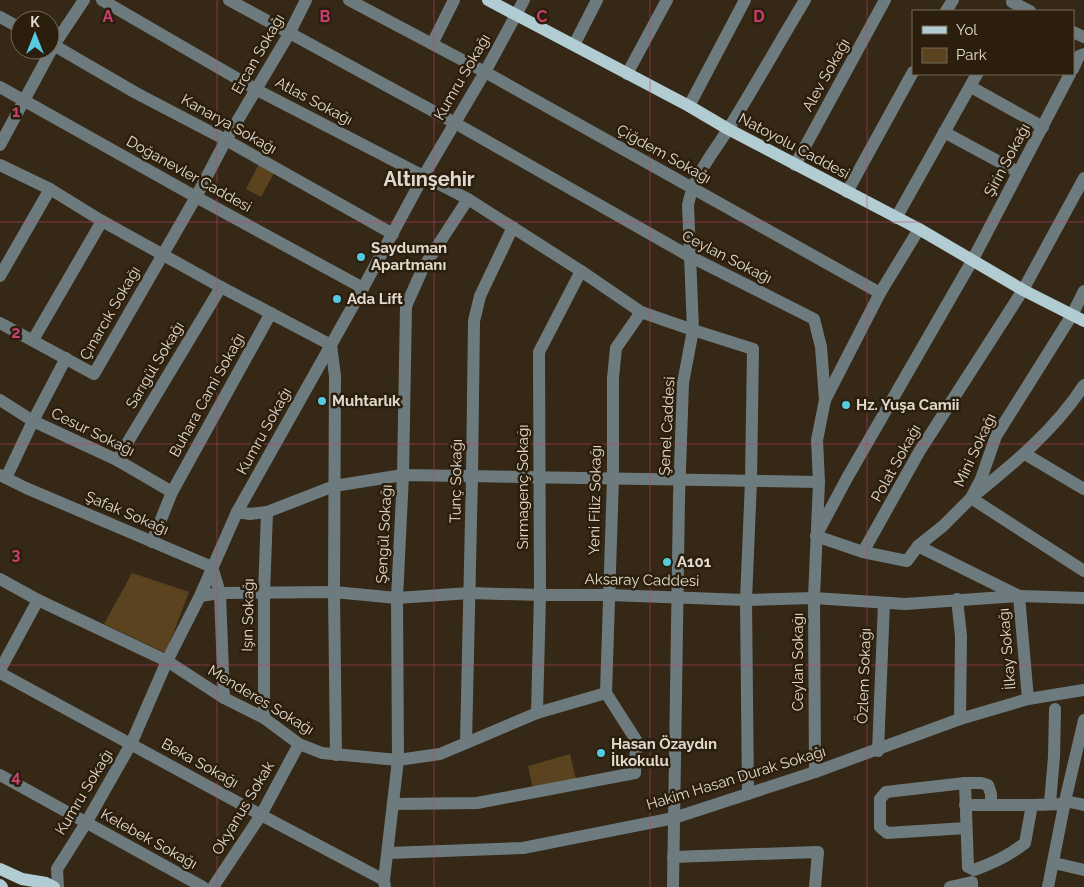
<svg xmlns="http://www.w3.org/2000/svg" width="1084" height="887" font-family="Raleway,sans-serif">
	<style>
		.green { fill: #5c4320 }
		.lines { fill: none; stroke-linecap: round; stroke-linejoin: round }
		.minor { stroke: #6e7b7e; stroke-width: 12 }
		.major { stroke: #b1ccd2; stroke-width: 12 }
		.grid { fill: none; stroke: #c83f72; stroke-width: 1; stroke-opacity: 0.55 }
		.poi-dot { fill: #55cae0; stroke: #2b1e0c; stroke-width: 2 }
		.labels { text-anchor: middle; dominant-baseline: central; stroke-width: 5; stroke-linejoin: round; paint-order: stroke }
		.street-label { font-size: 15px; fill: #e2d9ce; stroke: #2b1e0c }
		.poi-label { font-size: 15px; font-weight: bold; fill: #e2d9ce; stroke: #2b1e0c; text-anchor: start }
		.district-label { font-size: 20px; font-weight: bold; fill: #e2d9ce; stroke: #2b1e0c }
		.grid-label { font-size: 16px; text-anchor: middle; font-weight: bold; fill: #c83f72; stroke: #2b1e0c; stroke-width: 5; stroke-linejoin: round; paint-order: stroke }
	</style>
	<rect width="100%" height="100%" fill="#352816"/>
	<!-- green -->
	<g class="green">
		<path d="M260,162l15,9 -14,26 -15,-8z"/>
		<path d="M132,573l57,19 -23,61 -62,-29z"/>
		<path d="M570,754l6,25 -43,9 -5,-22z"/>
	</g>
	<g class="lines">
		<!-- minor -->
		<g class="minor">
			<path d="M102,0l155,90 211,109 113,72 60,41 52,18 60,19 -2,132 -5,119 2,194"/>
			<path d="M229,0l226,123 234,133 125,63 7,28 4,53 -8,40 2,42 -5,116 1,174"/>
			<path d="M349,0l136,72 395,221"/>
			<path d="M1012,2l18,9"/>
			<path d="M946,11l7,-11"/>
			<path d="M0,17l20,11"/>
			<path d="M1073,32l11,5"/>
			<path d="M50,43l86,50 90,47 167,94"/>
			<path d="M432,44l22,-44"/>
			<path d="M574,45l23,-45"/>
			<path d="M1073,69l6,-13 5,-2"/>
			<path d="M627,74l40,-74"/>
			<path d="M1070,74l-98,187 -125,217 -31,58 47,16 44,9 11,-15 25,-20 28,-28 10,-19 15,-43 76,-121 12,-24"/>
			<path d="M0,87l196,110 167,91"/>
			<path d="M971,87l72,40"/>
			<path d="M689,106l56,-106"/>
			<path d="M944,132l74,40"/>
			<path d="M0,145l54,-100 30,-45"/>
			<path d="M0,165l50,24 52,32 119,66 110,58 4,31 -1,216 2,163"/>
			<path d="M795,165l90,-165"/>
			<path d="M847,192l66,-120"/>
			<path d="M896,218l81,-144"/>
			<path d="M0,276l50,-87"/>
			<path d="M0,323l94,51 102,-177 30,-57 63,-106 17,-34"/>
			<path d="M33,340l69,-119"/>
			<path d="M1084,385c-29,45 -71,79 -113,113l113,73"/>
			<path d="M0,400l33,21 84,39 55,32"/>
			<path d="M825,400l55,-107 39,-64"/>
			<path d="M1025,454l59,35"/>
			<path d="M117,460l104,-173"/>
			<path d="M0,475l6,3 27,-57 33,-63"/>
			<path d="M6,478l20,10 186,79 8,26 4,105"/>
			<path d="M237,512l13,2 17,-2 67,-26 69,-11 416,7"/>
			<path d="M152,542l20,-50 99,-179"/>
			<path d="M918,546l101,50 9,103"/>
			<path d="M863,552l56,-100 104,-162 61,-112"/>
			<path d="M0,579l38,21 129,61 57,37 40,20 35,26 23,9 76,7 42,-6 97,-41 69,-20"/>
			<path d="M200,596l20,-3 114,-1 63,6 73,-5 70,2h69l137,5 68,-2 91,6 114,-8 65,2"/>
			<path d="M957,599l4,37 -1,83"/>
			<path d="M0,670l38,-70"/>
			<path d="M0,673l261,142 123,65"/>
			<path d="M537,713l3,-118 -1,-243 42,-81"/>
			<path d="M264,718v-124l3,-82"/>
			<path d="M466,743l6,-267 2,-155 6,-25 33,-69"/>
			<path d="M878,751l6,-148"/>
			<path d="M0,775l203,112"/>
			<path d="M965,783h16l7,2 3,9v10"/>
			<path d="M1065,801l19,4"/>
			<path d="M1050,803l4,-46 1,-48"/>
			<path d="M393,804l84,-1 158,-30 1,-33 -30,-47 7,-215v-100l3,-30 25,-36"/>
			<path d="M965,805h67"/>
			<path d="M966,828l-79,5 -7,-6v-28l6,-7 79,-9 3,84 6,3c17,-6 36,-15 51,-27l7,-38 32,-1"/>
			<path d="M388,853l135,-5 151,-30 141,-46 145,-53 68,-20 56,-9"/>
			<path d="M673,857l145,-5 -3,35"/>
			<path d="M1054,863l30,7"/>
			<path d="M58,887l-1,-18 29,-46 45,-79 36,-83 33,-65 37,-84 126,-224 60,-111 62,-105 39,-72"/>
			<path d="M213,887l48,-72 38,-71"/>
			<path d="M385,887l-1,-7 14,-120 -1,-162 6,-123 3,-169 17,-38 45,-69"/>
			<path d="M673,887l6,-389 4,-115 10,-53 -5,-125c6,-30 25,-52 41,-77 26,-42 50,-85 76,-128"/>
			<path d="M950,887l22,-5v5"/>
			<path d="M1048,887l17,-86 19,-81"/>
		</g>
		<!-- major -->
		<g class="major">
			<path d="M488,0l201,106 39,23 191,100 104,61 61,31"/>
			<path d="M0,869l22,10 24,4 8,4"/>
			<path d="M0,885l2,2"/>
		</g>
	</g>
	<!-- grid -->
	<path class="grid" d="M217,0v887M434,0v887M650,0v887M867,0v887M0,222h1084M0,444h1084M0,665h1084"/>
	<!-- markers -->
	<g class="poi-dot">
		<circle cx="361" cy="257" r="5"/>
		<circle cx="337" cy="299" r="5"/>
		<circle cx="322" cy="401" r="5"/>
		<circle cx="846" cy="405" r="5"/>
		<circle cx="667" cy="562" r="5"/>
		<circle cx="601" cy="753" r="5"/>
	</g>
	<g class="labels">
		<!-- street labels -->
		<g class="street-label">
			<text transform="translate(258 54) rotate(-60)">Ercan Sokağı</text>
			<text transform="translate(826 75) rotate(-61)">Alev Sokağı</text>
			<text transform="translate(462 77) rotate(-60)">Kumru Sokağı</text>
			<text transform="translate(314 101) rotate(28)">Atlas Sokağı</text>
			<text transform="translate(229 124) rotate(29)">Kanarya Sokağı</text>
			<text transform="translate(794 146) rotate(28)">Natoyolu Caddesi</text>
			<text transform="translate(664 154) rotate(29)">Çiğdem Sokağı</text>
			<text transform="translate(1007 160) rotate(-62)">Şirin Sokağı</text>
			<text transform="translate(189 174) rotate(29)">Doğanevler Caddesi</text>
			<text transform="translate(727 257) rotate(27)">Ceylan Sokağı</text>
			<text transform="translate(110 313) rotate(-60)">Çınarcık Sokağı</text>
			<text transform="translate(155 365) rotate(-59)">Sarıgül Sokağı</text>
			<text transform="translate(207 395) rotate(-61)">Buhara Cami Sokağı</text>
			<text transform="translate(667 426) rotate(-87)">Şenel Caddesi</text>
			<text transform="translate(264 431) rotate(-61)">Kumru Sokağı</text>
			<text transform="translate(93 432) rotate(26)">Cesur Sokağı</text>
			<text transform="translate(975 450) rotate(-65)">Mini Sokağı</text>
			<text transform="translate(896 463) rotate(-61)">Polat Sokağı</text>
			<text transform="translate(456 481) rotate(-89)">Tunç Sokağı</text>
			<text transform="translate(523 487) rotate(-90)">Sırmagenç Sokağı</text>
			<text transform="translate(595 500) rotate(-89)">Yeni Filiz Sokağı</text>
			<text transform="translate(127 513) rotate(23)">Şafak Sokağı</text>
			<text transform="translate(384 534) rotate(-87)">Şengül Sokağı</text>
			<text transform="translate(642 580) rotate(1)">Aksaray Caddesi</text>
			<text transform="translate(248 615) rotate(-89)">Işın Sokağı</text>
			<text transform="translate(1007 649) rotate(-95)">İlkay Sokağı</text>
			<text transform="translate(798 662) rotate(-90)">Ceylan Sokağı</text>
			<text transform="translate(864 676) rotate(-88)">Özlem Sokağı</text>
			<text transform="translate(261 700) rotate(31)">Menderes Sokağı</text>
			<text transform="translate(200 763) rotate(29)">Beka Sokağı</text>
			<text transform="translate(736 778) rotate(-17)">Hakim Hasan Durak Sokağı</text>
			<text transform="translate(84 792) rotate(-59)">Kumru Sokağı</text>
			<text transform="translate(243 808) rotate(-59)">Okyanus Sokak</text>
			<text transform="translate(149 839) rotate(29)">Kelebek Sokağı</text>
		</g>
		<!-- poi labels -->
		<g class="poi-label">
			<text x="371" y="248">Sayduman<tspan x="371" dy="17">Apartmanı</tspan></text>
			<text x="347" y="299">Ada Lift</text>
			<text x="332" y="401">Muhtarlık</text>
			<text x="856" y="405">Hz. Yuşa Camii</text>
			<text x="677" y="562">A101</text>
			<text x="611" y="744">Hasan Özaydın<tspan x="611" dy="17">İlkokulu</tspan></text>
		</g>
		<!-- district labels -->
		<g class="district-label">
			<text x="429" y="179">Altınşehir</text>
		</g>
	</g>
	<g class="grid-label">
		<text x="108" y="22">A</text>
		<text x="325" y="22">B</text>
		<text x="542" y="22">C</text>
		<text x="759" y="22">D</text>
		<text x="16" y="117">1</text>
		<text x="16" y="338">2</text>
		<text x="16" y="560">3</text>
		<text x="16" y="782">4</text>
	</g>
	<!-- legend -->
	<rect x="912" y="10" width="162" height="65" fill="#2b1e0c" stroke="#74695a"/>
	<rect x="922" y="26" width="25" height="8" fill="#b1ccd2" stroke="#74695a"/>
	<text x="956" y="35" font-size="15" fill="#e2d9ce">Yol</text>
	<rect x="922" y="48" width="25" height="15" fill="#5c4320" stroke="#74695a"/>
	<text x="956" y="60" font-size="15" fill="#e2d9ce">Park</text>
	<!-- north arrow -->
	<g transform="translate(35 35)"><circle r="24" fill="#2b1e0c" stroke="#74695a"/>
	<path d="M0-4L9 19L0 12L-9 19Z" fill="#55cae0"/>
	<text y="-8" font-size="14" font-weight="bold" text-anchor="middle" fill="#e2d9ce">K</text>
	</g>
</svg>
